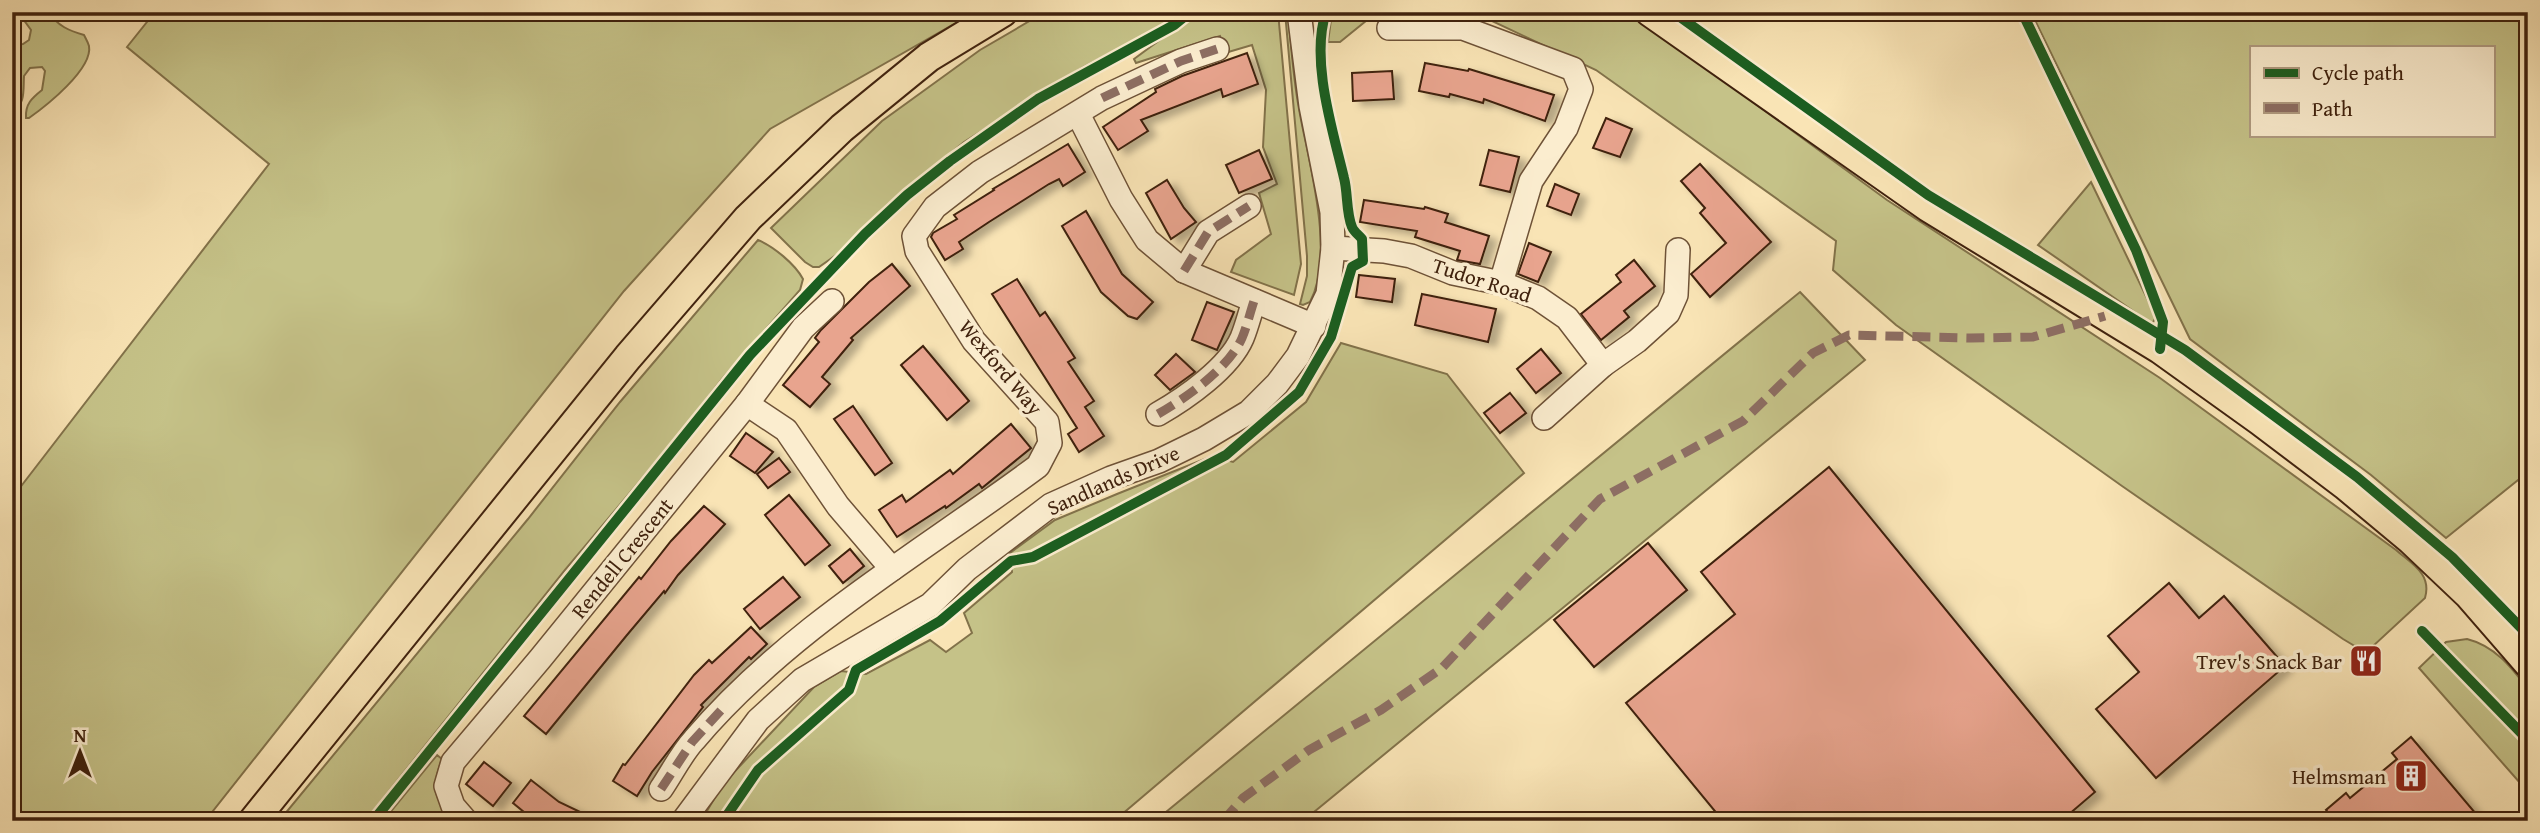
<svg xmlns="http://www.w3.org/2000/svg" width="2540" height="833" font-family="'Gentium Book Plus',serif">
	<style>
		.green { fill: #c5c288; stroke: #82724a; stroke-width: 2; fill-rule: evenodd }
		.building { fill: #e8a48e; stroke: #3f210d; stroke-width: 2; filter: url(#shadow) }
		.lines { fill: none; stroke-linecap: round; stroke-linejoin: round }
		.minor-casing { stroke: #6e5237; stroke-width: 26 }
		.major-casing { stroke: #3f210d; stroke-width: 32 }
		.minor { stroke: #fbedcf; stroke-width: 23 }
		.major { stroke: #f9e4b5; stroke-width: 28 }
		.quiet { stroke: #8d6e63; stroke-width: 9; stroke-dasharray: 18 9; stroke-linecap: butt }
		.cycleway-casing { stroke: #fbedcf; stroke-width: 15 }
		.cycleway { stroke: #1b5e20; stroke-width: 10 }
		.labels { text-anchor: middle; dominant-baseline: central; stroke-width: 7; stroke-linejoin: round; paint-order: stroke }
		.street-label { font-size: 21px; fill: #3f210d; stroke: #fbedcf }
		.poi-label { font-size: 21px; fill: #3f210d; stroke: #fbedcf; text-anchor: end }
	</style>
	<defs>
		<filter id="shadow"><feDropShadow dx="8" dy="4.5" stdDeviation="3.5" flood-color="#0004"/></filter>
	</defs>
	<rect width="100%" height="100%" fill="#f9e4b5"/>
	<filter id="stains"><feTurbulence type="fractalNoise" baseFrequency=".00286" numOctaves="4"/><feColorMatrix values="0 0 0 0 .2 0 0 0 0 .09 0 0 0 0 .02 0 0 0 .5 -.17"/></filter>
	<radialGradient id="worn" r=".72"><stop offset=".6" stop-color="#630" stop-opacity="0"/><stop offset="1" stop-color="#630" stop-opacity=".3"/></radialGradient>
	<!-- green -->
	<g class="green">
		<path d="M18,12h31c8,14 21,19 35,23 2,4 4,7 5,11 4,23 -43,60 -60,72h-3c-1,-14 6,-20 16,-28l3,-19 -3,-4 -12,1 -6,8c-1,14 2,28 -12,36v-67l11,-1 6,-4 2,-10z"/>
		<path d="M155,12h820l-205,117 -146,162 -419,530h-193v-323l257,-334 -142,-117z"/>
		<path d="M1045,12h133l-17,15 -78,40 -119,75 -76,62 -49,49 -20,14h-6l-8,-5 -34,-34 111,-107 98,-71z"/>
		<path d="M1198,12h80l23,252 -7,31 -63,-23 5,-12 35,-26 -12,-41 18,-9 -14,-37 3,-57 -14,-45 -27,8 -5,-17 -84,27 -2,-4z"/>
		<path d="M1285,12h3c3,33 5,65 11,97 9,52 37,144 11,193l-7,3 -3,-1 7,-28v-20z"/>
		<path d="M1332,12h45l-37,30h-12z"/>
		<path d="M1473,12h157l257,188 273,178 236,172c16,14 36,24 29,48l-54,50 -8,3 -20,-12 -221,-153 -226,-161 -63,-55 3,-29 -240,-171z"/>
		<path d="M2031,12h497v460l-82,66 -75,-63 -181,-136zM2251,47h242v88h-242z"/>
		<path d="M2091,182l65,135 -4,7 -114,-79z"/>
		<path d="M758,240c15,6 37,24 45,39l-3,11 -78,89 -47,60 -110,131 -200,251h-86l249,-302 92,-117z"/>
		<path d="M1800,292l65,68 -562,461h-148z"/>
		<path d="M1341,343l106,31 77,99 -410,348h-413l22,-37 91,-97 27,-16 25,3 64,-34 16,12 26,-19 -8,-20 48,-41 -2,-19 45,-33 62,-26 95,-38 21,6 73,-60z"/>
		<path d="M2467,639c28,7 44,28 61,50v103l-109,-124 27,-26z"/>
		<path d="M437,755l5,4c-11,29 -8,37 9,62h-68z"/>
	</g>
	<!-- building -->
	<g class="building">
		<path d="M1247,53l11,31 -35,13 -2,-8 -80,31 7,11 -30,19 -15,-23 53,-35 -1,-3 27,-13z"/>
		<path d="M1425,63l43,8 1,-2 85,26 -9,26 -61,-22 -1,4 -33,-9 -1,3 -30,-6z"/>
		<path d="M1392,71l2,28 -41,2 -1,-28z"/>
		<path d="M1606,118l26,11 -12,28 -27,-9z"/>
		<path d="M1068,144l17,28 -22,14 -4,-7 -10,5 -60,38 -30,20 4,7 -18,11 -14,-23 2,-4 24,-14 -3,-4 40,-25 -1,-1z"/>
		<path d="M1259,150l13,29 -33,14 -13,-28z"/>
		<path d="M1489,150l30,7 -9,35 -30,-7z"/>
		<path d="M1700,164l71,78 -61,55 -19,-23 35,-31 -26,-30 5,-5 -24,-27z"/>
		<path d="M1167,180l17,28 12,14 -25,17 -25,-46z"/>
		<path d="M1555,184l24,10 -8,21 -24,-9z"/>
		<path d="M1364,200l60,9 1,-2 23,7 -3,8 44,14 -9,28 -23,-4 3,-9 -45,-14 2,-6 -57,-9z"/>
		<path d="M1086,211l36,63 31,28 -16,17 -9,-3 -27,-24 -39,-66z"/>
		<path d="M1529,243l22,9 -13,30 -20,-8z"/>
		<path d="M1634,260l21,26 -31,25 5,6 -28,23 -20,-26 40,-32 -5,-7z"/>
		<path d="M892,264l18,22 -59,52 2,2 -31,37 8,7 -20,23 -27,-22 36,-43 -4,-4 6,-8 48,-48z"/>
		<path d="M1359,275l36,4 -3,23 -36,-5z"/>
		<path d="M1017,279l23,37 5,-4 30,46 -7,4 26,39 -9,6 19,29 -25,16 -11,-18 9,-6 -85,-134z"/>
		<path d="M1422,294l74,15 -8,33 -73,-17z"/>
		<path d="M1207,302l27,10 -17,38 -25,-10z"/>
		<path d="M923,346l46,55 -22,19 -46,-55z"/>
		<path d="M1541,349l20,24 -25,20 -19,-24z"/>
		<path d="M1176,354l19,18 -25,18 -15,-15z"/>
		<path d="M1510,393l16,20 -26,20 -16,-20z"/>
		<path d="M853,406l39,57 -17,12 -41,-56z"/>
		<path d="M1011,424l20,24 -49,40 -3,-4 -33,24 -1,-2 -48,31 -18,-27 23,-15 4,7 44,-32 3,4z"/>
		<path d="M746,433l27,19 -18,21 -25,-17z"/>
		<path d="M779,458l11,14 -22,16 -11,-14z"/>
		<path d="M1829,467l266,325 -34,29h-338l-97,-118 109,-89 -34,-42z"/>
		<path d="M789,495l41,50 -25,20 -40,-50z"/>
		<path d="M704,506l21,18 -47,51 -13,18 -1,-2 -37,44 -81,99 -22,-18 115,-139 2,2 30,-38z"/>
		<path d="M1648,543l39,47 -93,77 -40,-47z"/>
		<path d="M850,549l14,17 -21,17 -14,-17z"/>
		<path d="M783,577l17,20 -40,32 -16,-20z"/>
		<path d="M2169,583l30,35 25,-22 61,70 -129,112 -60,-69 43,-37 -31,-36z"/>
		<path d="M751,627l16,17 -16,15 -2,-2 -48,48 2,2 -51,65 -15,24 -24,-15 10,-17 2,1 69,-90 15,-15 3,3z"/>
		<path d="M2411,737l71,84h-147l-9,-11 20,-17 4,5 47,-39 -5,-6z"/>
		<path d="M484,762l27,21 -18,23 -27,-22z"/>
		<path d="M531,780l28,22 40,19h-64l-22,-18z"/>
	</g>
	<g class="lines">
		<defs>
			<g id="minor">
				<path d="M1389,28h74l110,41 8,20 -15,39 -35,53 -30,102"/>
				<path d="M1078,114l43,85 26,41 37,31 130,55"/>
				<path d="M1333,248l51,3 27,5 42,17 48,10 37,15 29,20 36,47"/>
				<path d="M1184,271l24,-39 41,-26"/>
				<path d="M747,404l39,26 52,76 54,63"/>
				<path d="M1158,414c28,-16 71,-46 84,-76 5,-12 8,-25 12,-37"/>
				<path d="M1544,418l59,-53 34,-24 31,-28 8,-18 2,-45"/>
				<path d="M661,789c11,-16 20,-35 33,-49 95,-112 227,-187 344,-274l12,-23 -3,-21 -73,-81 -57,-90 -3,-15 21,-29 45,-35 122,-74 79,-37 36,-12"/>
				<path d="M466,821l-13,-15 -7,-20 7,-24 87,-103 207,-255 56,-76 29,-27"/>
				<path d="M683,821l75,-101 44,-40 128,-75 37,-36 84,-64 60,-27 48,-17 45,-22 45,-27 28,-28 21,-28 30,-62 5,-46 -1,-36 -21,-106 -12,-94"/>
			</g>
			<g id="major">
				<path d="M1650,12l278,195 232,142 99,71 86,65 66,55 58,55 59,68"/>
				<path d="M253,821l375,-464 120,-139 94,-90 87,-71 74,-45"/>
			</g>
		</defs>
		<!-- minor casing -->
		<use href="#minor" class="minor-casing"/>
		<!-- major casing -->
		<use href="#major" class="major-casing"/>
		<!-- minor -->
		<use href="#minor" class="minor"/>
		<!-- major -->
		<use href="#major" class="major"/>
		<!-- quiet -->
		<g class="quiet">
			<path d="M1102,98l79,-37 36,-12"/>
			<path d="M1184,271l24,-39 41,-26"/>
			<path d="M1158,414c28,-16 71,-46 84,-76 5,-12 8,-25 12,-37"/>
			<path d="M661,789l31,-47 32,-35"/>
			<path d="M1223,821l20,-23 66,-48 72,-40 61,-42 158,-169 143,-78 70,-68 36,-18 122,3 62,-1 72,-21"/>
		</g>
		<defs>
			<g id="cycleway">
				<path d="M1673,12l255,183 257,155 172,127 95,80 76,78"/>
				<path d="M2022,12l114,238 27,72 -3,27"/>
				<path d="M2422,631l106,109"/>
				<path d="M373,821l377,-466 115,-121 42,-39 43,-34 88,-62 136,-74 16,-13"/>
				<path d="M723,821l35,-51 91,-80 7,-20 84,-49 71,-60 22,-4 193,-102 73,-63 32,-55 21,-70 11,-6 -1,-22c-3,-4 -8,-7 -10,-12 -6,-14 -4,-34 -8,-49 -11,-47 -34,-118 -18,-166"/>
			</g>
		</defs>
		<!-- cycleway casing -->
		<use href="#cycleway" class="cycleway-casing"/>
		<!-- cycleway -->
		<use href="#cycleway" class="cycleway"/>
	</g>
	<!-- icons -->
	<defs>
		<symbol id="restaurant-square" viewBox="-11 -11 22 22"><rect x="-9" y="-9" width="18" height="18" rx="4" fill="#8f2418" stroke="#fbedcf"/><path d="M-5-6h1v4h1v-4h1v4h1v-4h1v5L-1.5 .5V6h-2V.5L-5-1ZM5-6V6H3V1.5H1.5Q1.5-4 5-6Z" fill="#fff"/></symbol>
		<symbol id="building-square" viewBox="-11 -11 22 22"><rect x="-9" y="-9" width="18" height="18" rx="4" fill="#8f2418" stroke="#fbedcf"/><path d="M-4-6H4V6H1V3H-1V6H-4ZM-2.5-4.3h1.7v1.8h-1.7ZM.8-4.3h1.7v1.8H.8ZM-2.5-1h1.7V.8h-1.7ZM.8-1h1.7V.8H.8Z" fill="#fff"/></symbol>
	</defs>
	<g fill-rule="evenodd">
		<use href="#restaurant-square" x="2347" y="642" width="38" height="38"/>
		<use href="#building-square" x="2392" y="757" width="38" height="38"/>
	</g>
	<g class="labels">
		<!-- street labels -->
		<g class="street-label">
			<text transform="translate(1482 280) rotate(18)">Tudor Road</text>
			<text transform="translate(1001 367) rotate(50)">Wexford Way</text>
			<text transform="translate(1113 480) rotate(-24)">Sandlands Drive</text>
			<text transform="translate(622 558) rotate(-51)">Rendell Crescent</text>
		</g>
		<!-- poi labels -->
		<g class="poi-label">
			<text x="2342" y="661">Trev's Snack Bar</text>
			<text x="2386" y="776">Helmsman</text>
		</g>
	</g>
	<!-- margin -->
	<rect width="2540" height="833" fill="none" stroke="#f9e4b5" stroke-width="42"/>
	<rect x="14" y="14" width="2512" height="805" fill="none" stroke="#3f210d" stroke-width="3.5"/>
	<rect x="21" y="21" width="2498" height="791" fill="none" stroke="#3f210d" stroke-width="2"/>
	<!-- legend -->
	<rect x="2250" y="46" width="245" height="91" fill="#fbedcf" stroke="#b09b81" stroke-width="2"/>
	<rect x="2264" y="68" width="35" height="10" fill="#1b5e20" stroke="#b09b81" stroke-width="2"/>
	<text x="2312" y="80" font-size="21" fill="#3f210d">Cycle path</text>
	<rect x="2264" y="103" width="35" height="10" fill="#8d6e63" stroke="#b09b81" stroke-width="2"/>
	<text x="2312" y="116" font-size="21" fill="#3f210d">Path</text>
	<!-- north arrow -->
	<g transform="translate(80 752)" stroke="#fbedcf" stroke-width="5" paint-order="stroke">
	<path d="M0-5L12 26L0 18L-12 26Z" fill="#3f210d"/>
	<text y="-10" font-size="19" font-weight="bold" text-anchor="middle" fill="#3f210d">N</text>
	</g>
	<rect width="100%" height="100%" filter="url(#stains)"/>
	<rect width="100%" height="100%" fill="url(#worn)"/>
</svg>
